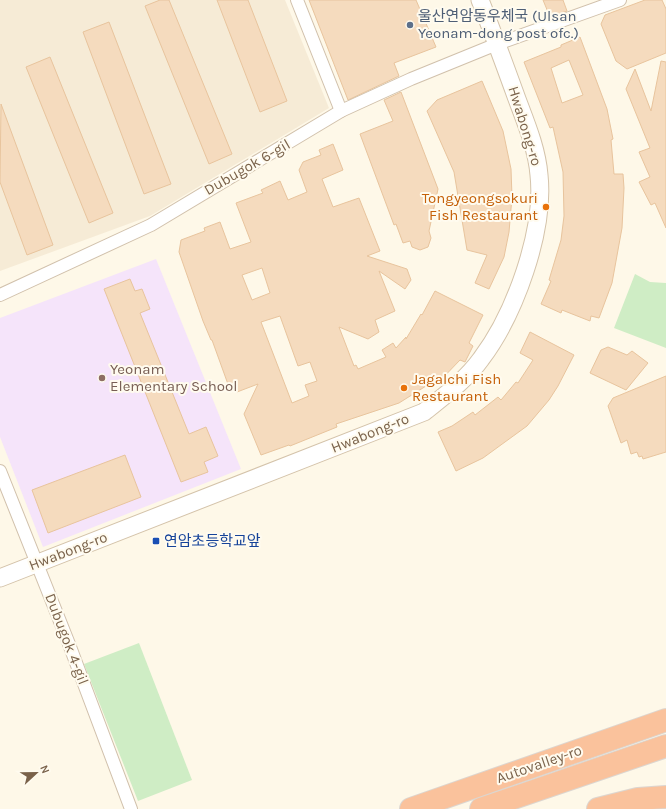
<svg xmlns="http://www.w3.org/2000/svg" width="666" height="809" font-family="Karla,'Noto Sans KR',sans-serif">
	<style>
		.residential { fill: #f6ebd6 }
		.education { fill: #f5e4fa }
		.green { fill: #cfedc5 }
		.building { fill: #f5dbbe; stroke: #e8c49d; fill-rule: evenodd }
		.lines { fill: none; stroke-linecap: round; stroke-linejoin: round }
		.street-casing { stroke: #d1c1ac; stroke-width: 14 }
		.secondary-casing { stroke: #d4c3aa; stroke-width: 19 }
		.highway-casing { stroke: #dcd6d0; stroke-width: 24 }
		.street { stroke: #fff; stroke-width: 12 }
		.secondary { stroke: #fff; stroke-width: 17 }
		.highway { stroke: #fac29c; stroke-width: 22 }
		.service-dot { fill: #5c6f8a; stroke: #fffbef; stroke-width: 1.5 }
		.food-dot { fill: #e8710a; stroke: #fffbef; stroke-width: 1.5 }
		.education-dot { fill: #8d6e63; stroke: #fffbef; stroke-width: 1.5 }
		.transit-dot { fill: #1a4fb4; stroke: #fffbef; stroke-width: 1.5 }
		.labels { text-anchor: middle; dominant-baseline: central; stroke-width: 4; stroke-linejoin: round; paint-order: stroke }
		.service-label { font-size: 15px; fill: #4e5e75; stroke: #fffbef; text-anchor: start }
		.street-label { font-size: 15px; fill: #7a624a; stroke: #fffbef }
		.food-label { font-size: 15px; fill: #c56008; stroke: #fffbef; text-anchor: end }
		.education-label { font-size: 15px; fill: #785e54; stroke: #fffbef; text-anchor: start }
		.transit-label { font-size: 15px; fill: #164399; stroke: #fffbef; text-anchor: start }
	</style>
	<rect width="100%" height="100%" fill="#fef8e8"/>
	<!-- residential -->
	<path class="residential" d="M0,0h285l44,108 -179,108 -150,55z"/>
	<!-- education -->
	<path class="education" d="M156,259l85,210 -198,78 -43,-110v-119z"/>
	<!-- green -->
	<g class="green">
		<path d="M635,274l15,8 16,1v65l-52,-20z"/>
		<path d="M139,643l53,137 -54,21 -54,-137z"/>
	</g>
	<!-- building -->
	<g class="building">
		<path d="M160,0h9l63,154 -23,10 -64,-158z"/>
		<path d="M217,0h31l39,101 -27,11z"/>
		<path d="M309,0h107l20,47 -42,16 5,13 -51,24z"/>
		<path d="M543,0h20l4,11 -17,6z"/>
		<path d="M645,0h17l4,9v44l-39,16 -11,-8 -15,-37 4,-9z"/>
		<path d="M109,22l62,162 -27,10 -61,-162z"/>
		<path d="M580,37l27,72 6,30 -2,1 3,34h9l1,14 -2,40 -10,55 -13,35 -8,-2 -1,5 -28,-11 -1,3 -20,-9 10,-23 -2,-1 12,-40 3,-24 -1,-44 -10,-45 -3,1 -26,-66 37,-15v-2zM569,60l14,35 -21,8 -11,-35z"/>
		<path d="M50,57l63,156 -24,10 -63,-156z"/>
		<path d="M661,61l5,1v166l-11,-25 -4,2 -12,-23 11,-5 -11,-25 11,-4 -24,-59 9,-20 16,42z"/>
		<path d="M482,81l21,50 8,38 1,28 -3,35 -5,25 -15,32 -14,-6 12,-28 -20,-5 -13,-78 -27,-61 10,-11z"/>
		<path d="M401,92l37,97 -9,42 2,7 -3,9 -8,3 -8,-3 -2,-6 -7,2 -7,-19 -2,1 -34,-91 33,-13 -9,-21z"/>
		<path d="M1,104l52,141 -26,10 -27,-73z"/>
		<path d="M333,144l10,26 -21,9 11,28 26,-9 21,53 -13,5 40,13 4,11 -6,9 -26,-18 16,40 -20,9 4,12 -11,7 -29,-12 15,39 2,-1 2,4 28,-12 -4,-7 11,-7 3,5 10,-11v2l15,-25 1,1 13,-24 48,24 -14,28 4,3 -8,16 -5,-2 -23,24 -3,-3 -35,22 -63,21 1,3 -47,19 -1,-1 -28,10 -17,-41 14,-30 -21,8 -8,-5 -17,-47h-1l-8,-19 -24,-69 2,-12 24,-9 -1,-3 16,-6 10,27 21,-7 -15,-39 27,-10 -2,-3 19,-9 8,19 19,-8 -8,-22 4,-8 18,-7 -2,-5zM262,268l8,25 -18,7 -10,-25zM280,316l18,50 12,-4 7,19 -12,4 4,11 -17,7 -31,-81z"/>
		<path d="M130,279l5,12 7,-2 8,20 -10,4 49,121 17,-7 12,29 -14,6 4,10 -27,10 -77,-193z"/>
		<path d="M530,332l44,23 -16,31 -9,14 -22,26 -44,32 -27,13 -18,-39 14,-6 21,-14 2,3 23,-18 3,3 15,-18 2,1 15,-23 -13,-7z"/>
		<path d="M608,347l19,8 5,-4 16,12 -22,27 -36,-17 11,-23z"/>
		<path d="M666,376v76l-23,7 -1,-3 -3,1 -2,-5 -6,2 -4,-14 -6,3 -13,-37 5,-8z"/>
		<path d="M125,455l16,42 -93,36 -16,-43z"/>
	</g>
	<g class="lines">
		<defs>
			<g id="street">
				<path d="M297,0l44,111"/>
				<path d="M0,295l151,-70 190,-114 70,-32 86,-35 123,-44"/>
				<path d="M0,471l69,173 62,165"/>
			</g>
			<path id="secondary" d="M0,578l424,-166c20,-16 42,-32 57,-53 34,-45 64,-128 58,-184 -2,-26 -13,-52 -22,-76 -12,-33 -24,-66 -37,-99"/>
			<g id="highway">
				<path d="M411,809l255,-89"/>
				<path d="M481,809l185,-63"/>
				<path d="M598,809l40,-10 28,-2"/>
			</g>
		</defs>
		<!-- street casing -->
		<use href="#street" class="street-casing"/>
		<!-- secondary casing -->
		<use href="#secondary" class="secondary-casing"/>
		<!-- highway casing -->
		<use href="#highway" class="highway-casing"/>
		<!-- street -->
		<use href="#street" class="street"/>
		<!-- secondary -->
		<use href="#secondary" class="secondary"/>
		<!-- highway -->
		<use href="#highway" class="highway"/>
	</g>
	<!-- markers -->
	<circle class="service-dot" cx="410" cy="25" r="4"/>
	<g class="food-dot">
		<circle cx="546" cy="207" r="4"/>
		<circle cx="404" cy="388" r="4"/>
	</g>
	<circle class="education-dot" cx="102" cy="378" r="4"/>
	<rect class="transit-dot" x="152" y="537" width="8" height="8" rx="2"/>
	<g class="labels">
		<!-- service labels -->
		<g class="service-label">
			<text x="418" y="16">울산연암동우체국 (Ulsan<tspan x="418" dy="17">Yeonam-dong post ofc.)</tspan></text>
		</g>
		<!-- street labels -->
		<g class="street-label">
			<text transform="translate(525 126) rotate(73)">Hwabong-ro</text>
			<text transform="translate(247 167) rotate(-30)">Dubugok 6-gil</text>
			<text transform="translate(370 433) rotate(-22)">Hwabong-ro</text>
			<text transform="translate(68 551) rotate(-21)">Hwabong-ro</text>
			<text transform="translate(67 639) rotate(69)">Dubugok 4-gil</text>
			<text transform="translate(539 764) rotate(-19)">Autovalley-ro</text>
		</g>
		<!-- food labels -->
		<g class="food-label">
			<text x="538" y="198">Tongyeongsokuri<tspan x="538" dy="17">Fish Restaurant</tspan></text>
			<text x="412" y="379" text-anchor="start">Jagalchi Fish<tspan x="412" dy="17">Restaurant</tspan></text>
		</g>
		<!-- education labels -->
		<g class="education-label">
			<text x="110" y="369">Yeonam<tspan x="110" dy="17">Elementary School</tspan></text>
		</g>
		<!-- transit labels -->
		<g class="transit-label">
			<text x="164" y="541">연암초등학교앞</text>
		</g>
	</g>
	<!-- north arrow -->
	<g transform="translate(36 773) rotate(68)" stroke="#fffbef" stroke-width="3" paint-order="stroke">
	<path d="M0-3L7 15L0 10L-7 15Z" fill="#7a624a"/>
	<text y="-6" font-size="11" font-weight="bold" text-anchor="middle" fill="#7a624a">N</text>
	</g>
</svg>
